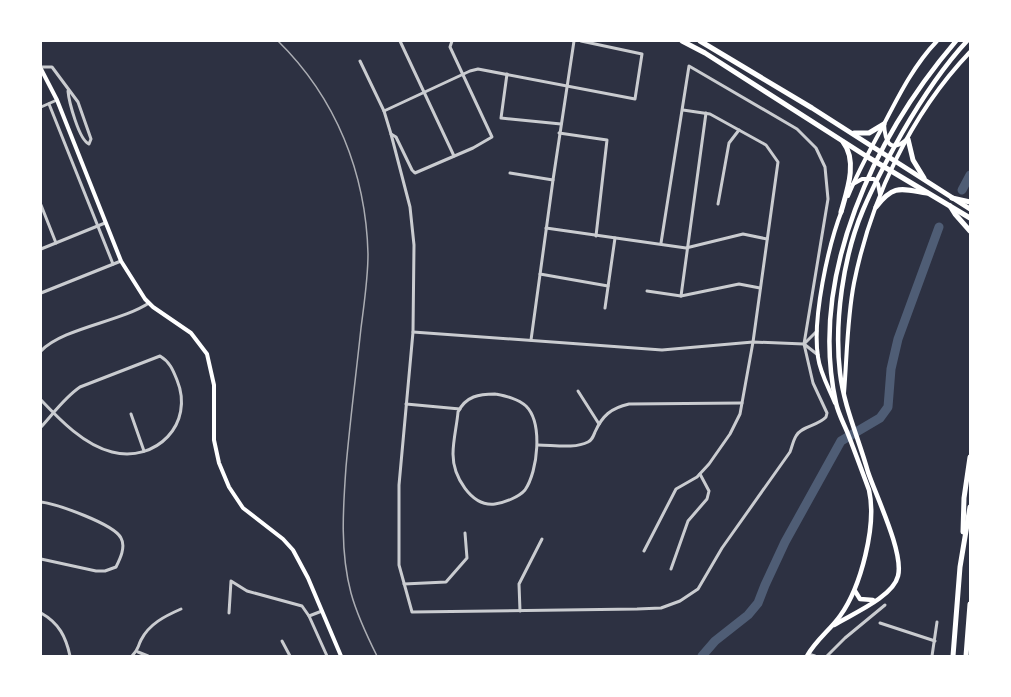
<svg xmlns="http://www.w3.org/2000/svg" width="1011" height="697" font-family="Cabin,sans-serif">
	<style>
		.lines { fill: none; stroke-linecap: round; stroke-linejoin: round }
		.river { stroke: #4f5d75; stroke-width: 9 }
		.minor { stroke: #caccd0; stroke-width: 3 }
		.tertiary { stroke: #caccd0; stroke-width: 3.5 }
		.secondary { stroke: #fff; stroke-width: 4 }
		.primary { stroke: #fff; stroke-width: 4.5 }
		.trunk { stroke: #fff; stroke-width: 5 }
		.motorway { stroke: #fff; stroke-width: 5 }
		.rail { stroke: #abadb3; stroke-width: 1.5 }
	</style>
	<rect width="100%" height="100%" fill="#2d3142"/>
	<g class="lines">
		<!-- river -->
		<g class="river">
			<path d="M962,190l8,-15"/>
			<path d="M702,656l13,-15 33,-26 10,-12 7,-18 20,-43 56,-101 39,-23 8,-11 3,-38 7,-30 41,-112"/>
		</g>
		<!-- minor -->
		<g class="minor">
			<path d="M400,41l54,115"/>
			<path d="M360,61l24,50 7,23 19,73 4,38 -1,87 -14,153v80l13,47 225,-3 24,-1 19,-7 18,-12 24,-41 68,-96c2,-5 3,-11 6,-16 5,-10 22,-10 30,-19l1,-4 -14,-30 -9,-39 24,-145 -3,-32 -9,-19 -19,-19 -108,-63 -28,177"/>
			<path d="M41,67h11l26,35 13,37 -2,5c-10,-4 -20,-42 -21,-53"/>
			<path d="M507,74l-6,44 60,6"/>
			<path d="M49,104l64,160"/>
			<path d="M41,107l16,-7"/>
			<path d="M384,111l86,-40 8,-2 157,30 7,-45 -61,-13"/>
			<path d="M559,133l48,7 -11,96"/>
			<path d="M391,134l5,3 16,33 3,3 58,-25 19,-11 -42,-90 2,-6"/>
			<path d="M510,173l43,7"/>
			<path d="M718,204l11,-61 10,-13"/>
			<path d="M41,205l15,38"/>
			<path d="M546,228l140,20 57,-14 24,5"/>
			<path d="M41,249l64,-26"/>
			<path d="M540,274l68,12"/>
			<path d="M647,291l34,5 58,-12 21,4"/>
			<path d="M681,296l25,-183"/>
			<path d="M605,308l10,-70"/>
			<path d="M413,332l249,18 91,-8 51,2 14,11"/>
			<path d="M531,340l22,-160 21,-139"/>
			<path d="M804,344l13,-13"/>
			<path d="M41,351c22,-23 79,-29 108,-48"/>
			<path d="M578,391l21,33"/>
			<path d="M495,394c10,2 22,4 31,12 17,17 12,65 -1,84 -6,7 -21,13 -30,14 -24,3 -42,-28 -42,-50 0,-14 4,-29 5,-42 8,-16 21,-18 37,-18z"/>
			<path d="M41,400c19,20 43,45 71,52 44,11 83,-28 65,-72 -4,-10 -7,-18 -17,-24l-80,31c-16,11 -27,27 -39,40"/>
			<path d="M406,404l54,5"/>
			<path d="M131,414l13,37"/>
			<path d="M538,445c15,0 37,4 50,-3 4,-2 5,-5 7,-10 7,-16 16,-24 34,-28l113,-1"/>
			<path d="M41,502c16,2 73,22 80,36 5,9 -1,21 -5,29l-11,4h-9l-55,-12"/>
			<path d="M644,551l32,-62 21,-12 12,-13 21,-30 10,-20 13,-72 25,-180 -12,-17 -56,-31 -27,-4"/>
			<path d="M671,569l17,-48 19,-22 2,-8 -9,-17"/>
			<path d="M404,584l42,-2 21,-24 -2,-25"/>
			<path d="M520,611l-1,-27 23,-45"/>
			<path d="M41,613c18,10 25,24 29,43"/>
			<path d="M229,613l2,-32 16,10 55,15 7,10 18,40"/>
			<path d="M309,616l13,-5"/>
			<path d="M880,623l55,18"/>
			<path d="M282,641l8,15"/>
			<path d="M138,652l10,4"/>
			<path d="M808,654l7,2"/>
			<path d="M132,656c7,-7 5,-8 9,-16 8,-16 24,-24 40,-31"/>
			<path d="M827,656l18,-18 40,-33"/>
			<path d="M932,656l5,-34"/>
		</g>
		<!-- tertiary -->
		<path class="tertiary" d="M41,293l80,-32"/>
		<!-- secondary -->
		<g class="secondary">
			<path d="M41,69l16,31 64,161 24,38 8,8 38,26 16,21 7,31v55l5,23 10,24 14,21 40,31 10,11 15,28 33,78"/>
			<path d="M884,124c1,16 5,30 22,16"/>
			<path d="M853,184l9,-5h12l4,5 2,10"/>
			<path d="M848,196c10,-25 23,-48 36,-72 15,-29 30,-59 53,-83"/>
			<path d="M844,393c3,-36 3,-74 10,-110 17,-84 56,-168 116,-231"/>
			<path d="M835,403c-6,-15 -15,-30 -17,-46 -6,-38 10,-111 24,-147"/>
		</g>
		<!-- primary -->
		<g class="primary">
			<path d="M855,591l5,8 13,1"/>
			<path d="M834,625c18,-11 59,-28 64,-49 6,-23 -22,-80 -30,-104 -9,-33 -24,-65 -28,-99 -6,-51 3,-116 23,-163 11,-26 25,-52 39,-77 19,-33 39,-64 65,-92"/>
			<path d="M807,656c9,-16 23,-26 33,-40 21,-29 37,-91 29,-126 -7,-19 -14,-38 -21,-56 -4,-10 -10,-21 -12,-31 -28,-128 39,-267 120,-362"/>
		</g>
		<!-- trunk -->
		<g class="trunk">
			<path d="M682,41l23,12 161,103 104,62"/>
			<path d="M700,41l112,67 158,101"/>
			<path d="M854,133h15l15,-9"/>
			<path d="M908,139l5,21 11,18"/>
			<path d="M876,207c18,-23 25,-18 51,-14"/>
			<path d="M841,212c6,-21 17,-51 2,-70"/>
		</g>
		<!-- motorway -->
		<g class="motorway">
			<path d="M952,198l18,4"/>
			<path d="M950,206l5,8 15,17"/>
			<path d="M963,532l1,-34 6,-41"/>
			<path d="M953,656l7,-89 10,-60"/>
			<path d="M966,656l4,-52"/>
		</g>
		<!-- rail -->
		<path class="rail" d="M278,41c58,57 88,132 90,213 0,25 -4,50 -7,74 -5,47 -11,93 -15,139 -3,42 -6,85 5,126 6,22 16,43 26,63"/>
	</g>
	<!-- border -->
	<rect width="1011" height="697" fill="none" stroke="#ffffff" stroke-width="84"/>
</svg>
